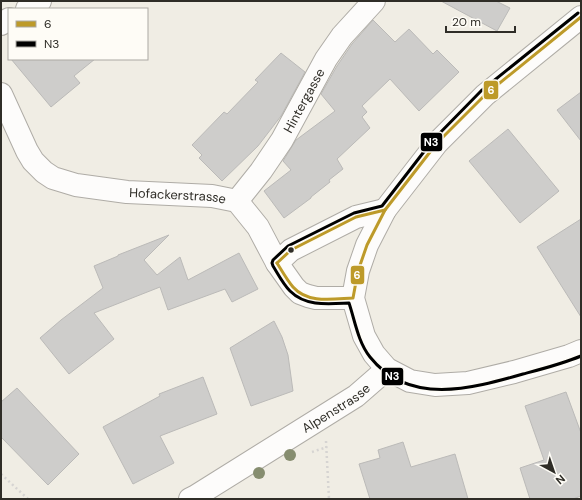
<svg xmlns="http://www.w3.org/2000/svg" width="582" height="500" font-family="'DM Sans',sans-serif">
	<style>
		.building { fill: #cecdcb; stroke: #bbbab8 }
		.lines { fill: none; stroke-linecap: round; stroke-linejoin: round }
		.minor-casing { stroke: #afaca6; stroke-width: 24 }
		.path { stroke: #d6d4d2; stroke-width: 2.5; stroke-dasharray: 2 3; stroke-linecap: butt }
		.minor { stroke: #fdfcfb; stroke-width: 22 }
		.bus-1-casing { stroke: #fefcf6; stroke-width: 6 }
		.bus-2-casing { stroke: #fefcf6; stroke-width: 6 }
		.bus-1 { stroke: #bd9a29; stroke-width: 3 }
		.bus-2 { stroke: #000; stroke-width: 3 }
		.tree { fill: #868d6f }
		.bus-dot { fill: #2f2d27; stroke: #fefcf6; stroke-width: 1.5 }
		.labels { text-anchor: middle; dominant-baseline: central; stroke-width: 4; stroke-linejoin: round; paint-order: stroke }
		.street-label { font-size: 13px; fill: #2f2d27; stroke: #fefcf6 }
		.line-badge { stroke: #fefcf6; stroke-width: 1.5 }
		.badge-label { font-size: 11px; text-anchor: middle; font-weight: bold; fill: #fff }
	</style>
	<rect width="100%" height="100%" fill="#f0ede4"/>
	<!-- building -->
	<g class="building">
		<path d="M441,1h55l14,7 -13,23z"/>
		<path d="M373,20l22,22 14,-13 24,25 4,-4 22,22 -40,39 -29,-32 -28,27 5,6 -5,5 8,11 -33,31 6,10 -14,11 1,2 -19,15v1l-27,20 -20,-27 27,-21 -8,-9 13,-21 39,-29 -14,-17 16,-28 15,-22z"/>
		<path d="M281,53l24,19 -24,44 -23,30 -36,35 -23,-23 3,-3 -10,-10 32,-33 3,2 31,-32 -3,-2z"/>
		<path d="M11,59h84l-21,17 6,7 -29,24z"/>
		<path d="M581,92v49l-24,-31z"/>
		<path d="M508,129l51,62 -39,32 -51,-62z"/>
		<path d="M581,219v98l-44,-70z"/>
		<path d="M169,235l-25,25 13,15 23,-18 8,23 51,-27 19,36 -26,13 -7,-13 -57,21 -8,-23 -66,26 20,26 -45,35 -29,-36 21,-18 42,-32 -9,-22 24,-10v-1z"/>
		<path d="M274,321l8,16 6,18 5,36 -42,15 -21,-58z"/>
		<path d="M203,377l14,37 -57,22 14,27 -41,21 -30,-57 57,-31 -1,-2z"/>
		<path d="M17,388l62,66 -31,31 -47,-48v-35z"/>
		<path d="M566,392l15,41v63l-8,3h-43l-10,-31 24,-8 -19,-54z"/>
		<path d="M403,442l8,25 44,-13 13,45h-98l-11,-35 21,-6 -2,-8z"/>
	</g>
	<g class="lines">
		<defs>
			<g id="minor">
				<path d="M27,9l13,-8"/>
				<path d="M581,17l-96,78 -48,48 -52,67 -18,35 -9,26 -5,27 11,38 10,18 13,15 23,12 25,4 33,-2 46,-11 55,-16 12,-5"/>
				<path d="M1,24l8,-5"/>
				<path id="s1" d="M1,94l26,57 6,10 11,11 9,6 23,7 51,7 85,4 25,5 21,26 19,36 17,24 6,6 8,3 8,2h37"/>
				<path id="s2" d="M237,201l24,-30 21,-31 44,-81 16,-23 32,-35"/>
				<path d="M277,263l14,-13 65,-33 29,-7"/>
				<path id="s3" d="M190,499l6,-3 160,-100 31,-27"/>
			</g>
		</defs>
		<!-- minor casing -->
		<use href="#minor" class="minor-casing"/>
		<!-- path -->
		<g class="path">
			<path d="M326,441l3,58"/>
			<path d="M312,452l15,-5"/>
			<path d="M1,474l27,25"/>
		</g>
		<!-- minor -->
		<use href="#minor" class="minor"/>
		<defs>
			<g id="bus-1">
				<path d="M277,263c5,8 10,17 16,24 15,17 40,12 60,11l5,-27 9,-26 18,-35 52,-67 48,-48 96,-78"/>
				<path d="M277,263l14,-13 65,-33 29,-7"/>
			</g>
			<path id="bus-2" d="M578,13l-97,78 -48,49 -51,66 -28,7 -66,33 -15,14 -1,3 1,3c5,8 10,18 17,25 16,16 39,13 59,12 6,18 9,39 21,54 39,49 101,32 153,17 19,-5 39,-10 58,-18"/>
		</defs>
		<!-- bus-1 casing -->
		<use href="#bus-1" class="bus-1-casing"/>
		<!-- bus-2 casing -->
		<use href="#bus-2" class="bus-2-casing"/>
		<!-- bus-1 -->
		<use href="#bus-1" class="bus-1"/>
		<!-- bus-2 -->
		<use href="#bus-2" class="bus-2"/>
	</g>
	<!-- trees -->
	<g class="tree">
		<circle cx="290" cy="455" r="6"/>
		<circle cx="259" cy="473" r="6"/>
	</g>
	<!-- markers -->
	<circle class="bus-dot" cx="291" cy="250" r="3.5"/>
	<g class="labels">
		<!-- street labels -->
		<g class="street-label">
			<text stroke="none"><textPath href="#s2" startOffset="121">Hintergasse</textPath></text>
			<text stroke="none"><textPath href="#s1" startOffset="227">Hofackerstrasse</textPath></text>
			<text stroke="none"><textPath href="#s3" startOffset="172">Alpenstrasse</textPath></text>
		</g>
	</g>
	<g class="line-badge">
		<rect x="483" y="80" width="16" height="20" rx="4" fill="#bd9a29"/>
		<rect x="420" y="132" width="23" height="20" rx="4" fill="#000"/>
		<rect x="350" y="265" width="15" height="20" rx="4" fill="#bd9a29"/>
		<rect x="381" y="367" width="23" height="19" rx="4" fill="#000"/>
	</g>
	<g class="badge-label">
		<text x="491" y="94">6</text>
		<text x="431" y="146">N3</text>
		<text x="357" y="279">6</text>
		<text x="392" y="380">N3</text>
	</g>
	<!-- border -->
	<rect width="582" height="500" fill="none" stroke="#2f2d27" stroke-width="4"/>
	<!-- legend -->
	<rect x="8" y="8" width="140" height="52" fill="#fefcf6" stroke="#aba9a3"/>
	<rect x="16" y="21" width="20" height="6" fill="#bd9a29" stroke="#aba9a3"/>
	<text x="44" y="28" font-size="12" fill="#2f2d27">6</text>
	<rect x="16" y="41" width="20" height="6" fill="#000000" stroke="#aba9a3"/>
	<text x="44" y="48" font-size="12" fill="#2f2d27">N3</text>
	<!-- north arrow -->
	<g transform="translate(554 472) rotate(140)" stroke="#fefcf6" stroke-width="3" paint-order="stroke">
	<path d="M0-3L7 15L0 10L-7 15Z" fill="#2f2d27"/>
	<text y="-6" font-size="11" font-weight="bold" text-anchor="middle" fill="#2f2d27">N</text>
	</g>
	<!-- scale -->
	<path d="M446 26v6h69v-6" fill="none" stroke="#2f2d27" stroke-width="2"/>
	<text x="452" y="26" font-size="12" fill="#2f2d27" stroke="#fefcf6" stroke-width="3" paint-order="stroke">20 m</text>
</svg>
